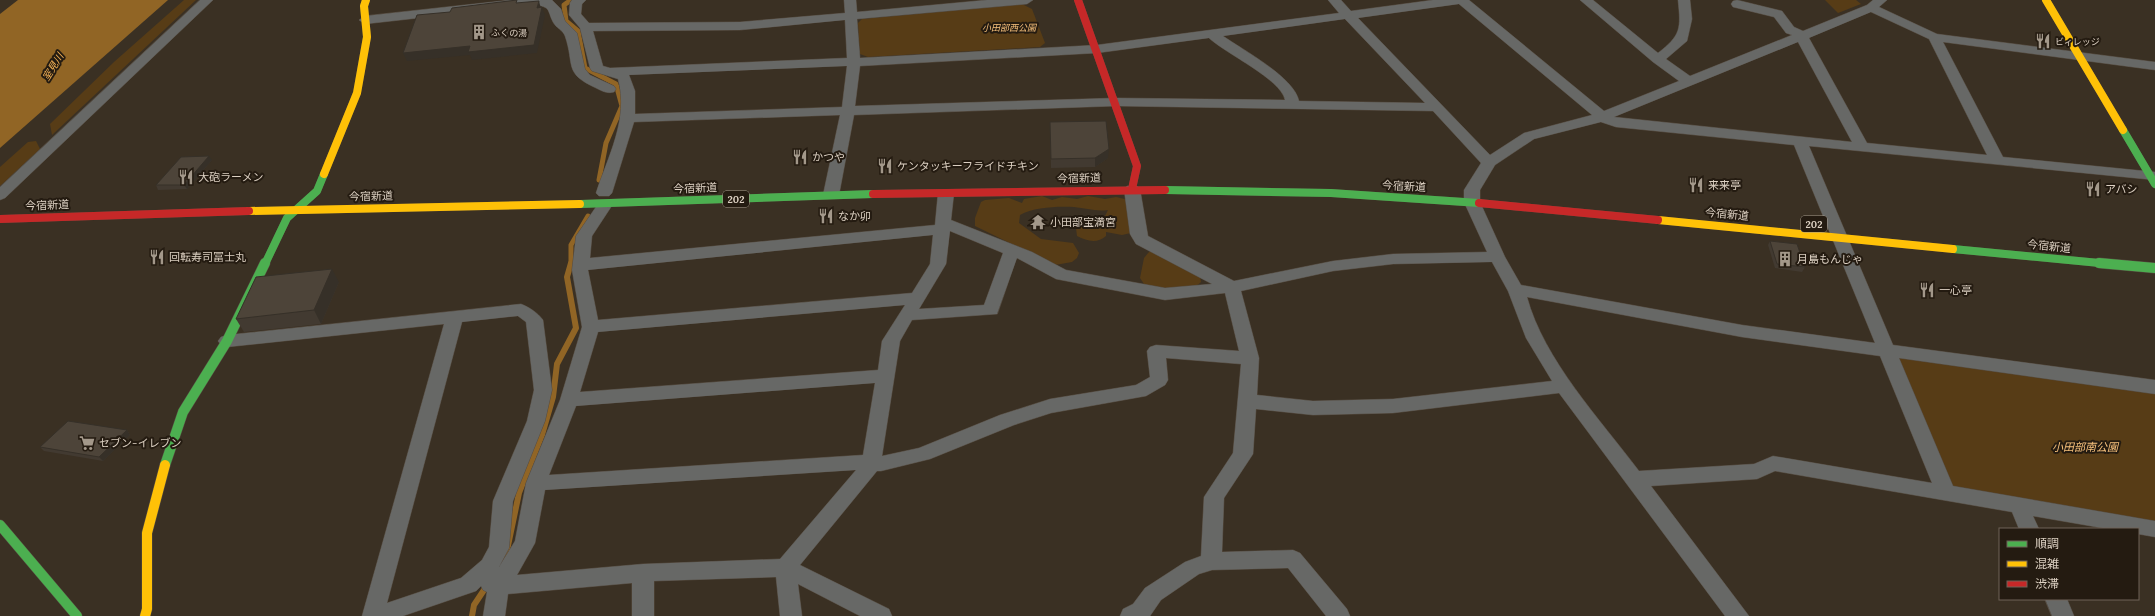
<svg xmlns="http://www.w3.org/2000/svg" width="2155" height="616" font-family="Lora,'Noto Sans JP',serif">
	<style>
		.green { fill: #573c16 }
		.water { fill: #916525 }
		.lines { fill: none; stroke-linecap: round; stroke-linejoin: round }
		.stream-far1 { stroke: #916525; stroke-width: 5 }
		.stream { stroke: #916525; stroke-width: 6 }
		.street-casing { stroke: #564c41; stroke-width: 1 }
		.fast-far1-casing { stroke: #564c41; stroke-width: 8 }
		.fast-casing { stroke: #564c41; stroke-width: 11 }
		.slow-far1-casing { stroke: #564c41; stroke-width: 8 }
		.slow-casing { stroke: #564c41; stroke-width: 11 }
		.jam-casing { stroke: #564c41; stroke-width: 8 }
		.street { fill: #676866; fill-rule: evenodd }
		.fast-far1 { stroke: #4caf50; stroke-width: 8 }
		.fast { stroke: #4caf50; stroke-width: 10 }
		.slow-far1 { stroke: #ffc107; stroke-width: 8 }
		.slow { stroke: #ffc107; stroke-width: 10 }
		.jam { stroke: #c62828; stroke-width: 8 }
		.wall { fill: #423a31 }
		.shaded-wall { fill: #363028 }
		.building { fill: #4d4439; stroke: #363028 }
		.labels { text-anchor: middle; dominant-baseline: central; stroke-width: 4; stroke-linejoin: round; paint-order: stroke }
		.far-park-label { font-size: 9px; font-style: italic; fill: #f7c17c; stroke: #241b11 }
		.far-poi-label { font-size: 9px; fill: #dcd0c2; stroke: #241b11; text-anchor: start }
		.far-water-label { font-size: 10px; font-style: italic; fill: #f5b356; stroke: #241b11 }
		.shield { fill: #241b11; stroke: #a59a8d; stroke-width: 1 }
		.shield-label { font-size: 10px; font-weight: bold; fill: #dcd0c2 }
		.poi-label { font-size: 11px; fill: #dcd0c2; stroke: #241b11; text-anchor: start }
		.street-label { font-size: 11px; fill: #dcd0c2; stroke: #241b11 }
		.park-label { font-size: 11px; font-style: italic; fill: #f7c17c; stroke: #241b11 }
	</style>
	<rect width="100%" height="100%" fill="#3a3023"/>
	<!-- green -->
	<g class="green">
		<path d="M184,0h12l-144,135 -2,-11 64,-62z"/>
		<path d="M1825,0h31l5,4 -23,9z"/>
		<path d="M1022,4l10,5 13,34 -5,4 -172,10 -8,-3 -2,-31 4,-4z"/>
		<path d="M36,141l4,8 -40,37v-19l28,-25z"/>
		<path d="M1042,196l10,4 10,-3 15,2 11,-3 17,3 11,-2 13,3 2,33 -9,2 -16,-3v4c-9,8 -19,5 -29,0l-1,-8 4,-5 17,-2 7,5 1,-10 3,-6c-12,2 -22,-2 -34,-3 -16,-1 -40,0 -54,8l-1,8 22,16 32,4 6,10 -2,5 -5,4 -17,3 -80,-39v-8l6,-16 4,-2 24,-2 13,5 2,-4z"/>
		<path d="M1155,251l45,26 1,5c-10,11 -41,7 -55,5l-6,-9 4,-20 5,-6z"/>
		<path d="M1898,357l257,34v133l-203,-34z"/>
	</g>
	<!-- water -->
	<path class="water" d="M18,0h150l-168,148v-134z"/>
	<g class="lines">
		<!-- stream-far1 -->
		<g class="stream-far1">
			<path d="M571,0l-7,5 2,16 12,10 7,37 31,16 6,22 -16,37 -7,37"/>
			<path d="M571,264v-19l17,-29"/>
		</g>
		<!-- stream -->
		<g class="stream">
			<path d="M505,560l14,-67 23,-58 11,-38 4,-33 19,-36 -9,-51 4,-14"/>
			<path d="M472,616l2,-11 14,-21"/>
		</g>
		<defs>
			<g id="street">
				<path d="M200,0h13l-208,198 -5,2v-13z"/>
				<path d="M511,0h41l9,9 4,12 12,12 8,36 5,6 24,11 2,3 -2,3c-7,2 -12,-1 -18,-4 -33,-15 -21,-23 -31,-52 -2,-6 -9,-8 -12,-14 -6,-12 -2,-15 -18,-17l-170,19 -6,-4 6,-4z"/>
				<path d="M572,0h14l-4,4 -1,10 8,9 151,-1 105,-9 -1,-13h12l1,12 130,-12h46l-6,4 -170,15 3,39 237,-13 242,-32 -11,-13h13l10,11 82,-11h36l135,111 75,-30 -26,-19 -73,-62h13l65,53c23,-18 23,-24 20,-53h12l2,19 -5,22 -21,18 24,17 102,-41 -6,-2 -12,-16 -41,-10 -2,-3 2,-3 4,-1 45,11 12,16 9,4 64,-26 6,-5h14l-8,7 58,27 218,28v8l-212,-28 60,115 152,15v8l-346,-34 84,199 262,35v14l-256,-36 54,128 202,35v16l-17,-3v-5h-30l-75,-13 6,13h-20l-7,-17 -237,-41 -18,8 -106,7 98,130h-24l-166,-223 -166,20 -80,2 -57,-6 -3,45 -29,44 -2,54 71,-2 7,3 47,56 3,7h-24l-38,-48 -76,2 -13,4 -38,26 -11,16h-30l3,-7 10,-5 12,-16 40,-26 16,-6 3,-59 29,-44 8,-89 -75,-6 2,22 -3,5 -19,11 -95,17 -37,12 -84,34 -49,12h-4l-77,94 89,44 3,7h-32l-62,-32 4,32h-22l-4,-39 -122,4v35h-22v-33l-124,11 -3,22h-22l4,-24 -4,-2 -2,-4 -5,5 -73,25h-41l82,-292 -217,23 -6,-2 -3,-4 3,-4 6,-2 294,-31c8,3 17,9 22,16l9,70 -7,31 -32,80 -4,47 -10,19 16,-26 11,-58 34,-83 22,-73 -10,-57 4,-34 24,-35h10l3,3 -21,32 -2,22 345,-33 3,-32 3,-3h10l3,3 -3,27 81,32 34,18 99,18 47,-4 -76,-40 -6,-10 -6,-45 3,-3h10l3,3 8,47 86,45 99,-20 60,-7 94,-2 -23,-50v-12l17,-27 -48,-52 -317,-5 -262,9 -15,80 -3,3h-10l-3,-3 17,-80 -206,7 -22,71 -3,3h-10l-3,-3c12,-37 33,-74 22,-114l-26,-8 -2,-3 -10,-40 -11,-13 1,-12zM1459,4l133,111 -68,18 -34,22 -132,-137zM1871,12l58,27 58,116 -120,-12 -58,-105zM1345,19l80,84 -126,-2c-5,-24 -56,-51 -76,-65zM845,20l2,38 -237,10 -7,-2 -10,-35 147,-1zM1209,38c17,16 72,41 76,62l-169,-2 -261,8 5,-40 237,-13zM1798,42l54,100 -238,-25zM847,66l-5,41 -207,7v-23l-6,-16zM1601,122l15,5 178,18 81,198 -133,-18 -221,-40 -16,-28 -25,-55v-12l15,-25 39,-26zM950,231l53,22 -19,52 -65,4 27,-45zM933,235l-3,29 -18,29 -314,27 -10,-50zM1017,258l39,21 109,21 60,-7 14,58 -83,-6 -6,2 -3,4 3,26 -14,8 -86,14 -50,16 -81,33 -37,8 18,-115 12,-21 85,-6zM1492,262l16,29 18,47 26,43 -159,18 -80,2 -56,-6 2,-37 -18,-67 92,-20 60,-7zM1527,297l215,40 138,19 52,127 -159,-27 -19,8 -115,7c-39,-52 -95,-111 -112,-174zM905,305l-23,36 -4,29 -298,22 18,-60zM518,316l8,6 8,68 -7,31 -34,80 -4,46 -7,13 -21,18 -74,25 75,-281zM875,383l-12,72 -314,20 27,-69zM856,470l-76,89 -137,5 -126,11 18,-32 10,-53z"/>
				<path d="M2045,599h22l7,17h-22z"/>
			</g>
			<g id="fast-far1">
				<path d="M2123,130l32,54"/>
				<path d="M1165,190l166,3 148,10"/>
				<path d="M580,204l293,-10"/>
				<path d="M1953,249l157,15"/>
				<path d="M265,264l22,-46 30,-27 7,-17"/>
			</g>
			<g id="fast">
				<path d="M2099,263l56,5"/>
				<path d="M165,465l18,-53 44,-71 38,-78"/>
				<path d="M0,525l77,91"/>
			</g>
			<g id="slow-far1">
				<path d="M2046,0l77,130"/>
				<path d="M324,174l33,-81 10,-56 -3,-31 2,-6"/>
				<path d="M249,211l331,-7"/>
				<path d="M1658,220l295,29"/>
			</g>
			<path id="slow" d="M145,616l2,-7v-76l18,-68"/>
			<g id="jam">
				<path d="M1078,0l59,166 -5,23"/>
				<path d="M873,194l292,-4"/>
				<path d="M1479,203l179,17"/>
				<path d="M0,219l249,-8"/>
			</g>
		</defs>
		<!-- street casing -->
		<use href="#street" class="street-casing"/>
		<!-- fast-far1 casing -->
		<use href="#fast-far1" class="fast-far1-casing"/>
		<!-- fast casing -->
		<use href="#fast" class="fast-casing"/>
		<!-- slow-far1 casing -->
		<use href="#slow-far1" class="slow-far1-casing"/>
		<!-- slow casing -->
		<use href="#slow" class="slow-casing"/>
		<!-- jam casing -->
		<use href="#jam" class="jam-casing"/>
		<!-- street -->
		<use href="#street" class="street"/>
		<!-- fast-far1 -->
		<use href="#fast-far1" class="fast-far1"/>
		<!-- fast -->
		<use href="#fast" class="fast"/>
		<!-- slow-far1 -->
		<use href="#slow-far1" class="slow-far1"/>
		<!-- slow -->
		<use href="#slow" class="slow"/>
		<!-- jam -->
		<use href="#jam" class="jam"/>
	</g>
	<!-- wall -->
	<g class="wall">
		<path d="M1050,122l58,36 -13,9 -44,1z"/>
		<path d="M212,160l-25,29 -29,1 -2,-5z"/>
		<path d="M1770,241l35,26 -3,5 -27,-4 -7,-23z"/>
		<path d="M339,282l-18,42 -77,8 -8,-13z"/>
		<path d="M127,430l3,5 -27,26 -59,-10 -4,-4z"/>
	</g>
	<!-- shaded-wall -->
	<g class="shaded-wall">
		<path d="M539,1l2,8 -4,-1z"/>
		<path d="M542,7l3,8 -8,38 -65,7 -2,-5 -63,6 -4,-8z"/>
		<path d="M1109,149l-1,9 -13,9v-9z"/>
		<path d="M209,156l3,4 -25,29 -3,-4z"/>
		<path d="M332,269l7,13 -18,42 -7,-14z"/>
		<path d="M127,430l3,5 -27,26 -4,-4z"/>
	</g>
	<!-- building -->
	<g class="building">
		<path d="M517,0l-1,3 23,-2 -2,7 5,-1 -8,38 -66,7 2,-6 -67,7 14,-38 33,-3 2,-4z"/>
		<path d="M1106,121l3,28 -14,9 -44,1 -1,-37z"/>
		<path d="M209,156l-25,29h-28l25,-28z"/>
		<path d="M1770,241l27,3 8,23 -28,-3z"/>
		<path d="M332,269l-18,41 -78,9 20,-42z"/>
		<path d="M68,421l59,9 -28,27 -59,-10z"/>
	</g>
	<!-- icons -->
	<defs>
		<symbol id="building-bare" viewBox="-9 -9 18 18"><path d="M-4-6H4V6H1V3H-1V6H-4ZM-2.5-4.3h1.7v1.8h-1.7ZM.8-4.3h1.7v1.8H.8ZM-2.5-1h1.7V.8h-1.7ZM.8-1h1.7V.8H.8Z" fill="#a3988a" stroke="#241b11" stroke-width="2.5" paint-order="stroke"/></symbol>
		<symbol id="restaurant-bare" viewBox="-9 -9 18 18"><path d="M-5-6h1v4h1v-4h1v4h1v-4h1v5L-1.5 .5V6h-2V.5L-5-1ZM5-6V6H3V1.5H1.5Q1.5-4 5-6Z" fill="#a3988a" stroke="#241b11" stroke-width="2.5" paint-order="stroke"/></symbol>
		<symbol id="temple-bare" viewBox="-9 -9 18 18"><path d="M0-6L5-2H3V0L6.5 2.5H4V6H1.5V3h-3V6H-4V2.5H-6.5L-3 0V-2H-5Z" fill="#a3988a" stroke="#241b11" stroke-width="2.5" paint-order="stroke"/></symbol>
		<symbol id="supermarket-bare" viewBox="-9 -9 18 18"><path d="M-6-5.5h2.5l.6 2H6L4.5 2H-2.5L-4.4-4H-6ZM-1.5 3.2a1.3 1.3 0 1 0 .1 0ZM3 3.2a1.3 1.3 0 1 0 .1 0Z" fill="#a3988a" stroke="#241b11" stroke-width="2.5" paint-order="stroke"/></symbol>
	</defs>
	<g fill-rule="evenodd">
		<use href="#building-bare" x="468" y="21" width="22" height="22"/>
		<use href="#restaurant-bare" x="2032" y="30" width="22" height="22"/>
		<use href="#restaurant-bare" x="789" y="146" width="22" height="22"/>
		<use href="#restaurant-bare" x="874" y="155" width="22" height="22"/>
		<use href="#restaurant-bare" x="175" y="166" width="22" height="22"/>
		<use href="#restaurant-bare" x="1685" y="174" width="22" height="22"/>
		<use href="#restaurant-bare" x="2082" y="178" width="22" height="22"/>
		<use href="#restaurant-bare" x="815" y="205" width="22" height="22"/>
		<use href="#temple-bare" x="1027" y="211" width="22" height="22"/>
		<use href="#restaurant-bare" x="146" y="246" width="22" height="22"/>
		<use href="#building-bare" x="1774" y="248" width="22" height="22"/>
		<use href="#restaurant-bare" x="1916" y="279" width="22" height="22"/>
		<use href="#supermarket-bare" x="76" y="432" width="22" height="22"/>
	</g>
	<g class="labels">
		<!-- far-park labels -->
		<g class="far-park-label">
			<text x="1009" y="27">小田部西公園</text>
		</g>
		<!-- far-poi labels -->
		<g class="far-poi-label">
			<text x="491" y="32">ふくの湯</text>
			<text x="2055" y="41">ビィレッジ</text>
		</g>
		<!-- far-water labels -->
		<g class="far-water-label">
			<text transform="translate(53 67) rotate(-58)">室見川</text>
		</g>
		<!-- shield labels -->
		<g class="shield">
			<rect x="723" y="191" width="26" height="16" rx="3"/>
			<rect x="1801" y="216" width="26" height="16" rx="3"/>
		</g>
		<g class="shield-label">
			<text x="736" y="199">202</text>
			<text x="1814" y="224">202</text>
		</g>
		<!-- poi labels -->
		<g class="poi-label">
			<text x="812" y="157">かつや</text>
			<text x="897" y="166">ケンタッキーフライドチキン</text>
			<text x="198" y="177">大砲ラーメン</text>
			<text x="1708" y="185">来来亭</text>
			<text x="2105" y="189">アバシ</text>
			<text x="838" y="216">なか卯</text>
			<text x="1050" y="222">小田部宝満宮</text>
			<text x="169" y="257">回転寿司冨士丸</text>
			<text x="1797" y="259">月島もんじゃ</text>
			<text x="1939" y="290">一心亭</text>
			<text x="99" y="443">セブン-イレブン</text>
		</g>
		<!-- street labels -->
		<g class="street-label">
			<text transform="translate(1079 178) rotate(-1)">今宿新道</text>
			<text transform="translate(1404 186) rotate(3)">今宿新道</text>
			<text transform="translate(695 188) rotate(-2)">今宿新道</text>
			<text transform="translate(371 196) rotate(-1)">今宿新道</text>
			<text transform="translate(47 205) rotate(-2)">今宿新道</text>
			<text transform="translate(1727 214) rotate(5)">今宿新道</text>
			<text transform="translate(2049 246) rotate(6)">今宿新道</text>
		</g>
		<!-- park labels -->
		<g class="park-label">
			<text x="2085" y="447">小田部南公園</text>
		</g>
	</g>
	<!-- legend -->
	<rect x="1999" y="528" width="140" height="72" fill="#241b11" stroke="#6e6358"/>
	<rect x="2007" y="541" width="20" height="6" fill="#4caf50" stroke="#6e6358"/>
	<text x="2035" y="548" font-size="12" fill="#dcd0c2">順調</text>
	<rect x="2007" y="561" width="20" height="6" fill="#ffc107" stroke="#6e6358"/>
	<text x="2035" y="568" font-size="12" fill="#dcd0c2">混雑</text>
	<rect x="2007" y="581" width="20" height="6" fill="#c62828" stroke="#6e6358"/>
	<text x="2035" y="588" font-size="12" fill="#dcd0c2">渋滞</text>
</svg>
